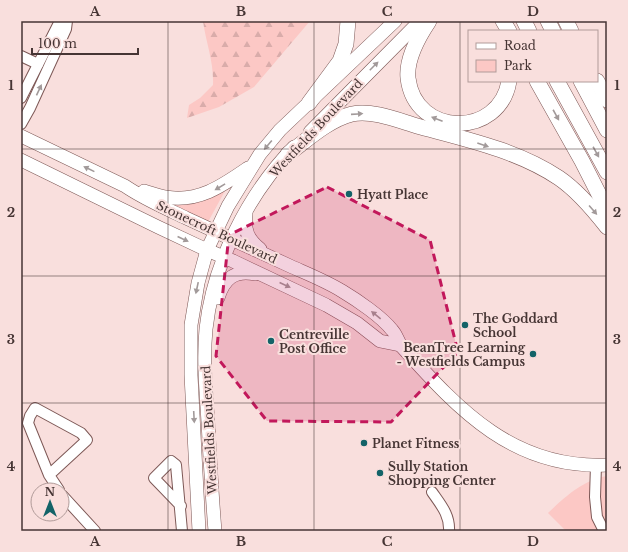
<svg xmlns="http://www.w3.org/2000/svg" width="628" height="552" font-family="'Libre Baskerville',serif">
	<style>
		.green { fill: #fcc8c5 }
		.forest { fill: url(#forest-firs) }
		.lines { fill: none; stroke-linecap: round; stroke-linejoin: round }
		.minor-casing { stroke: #7d5856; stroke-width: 12 }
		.major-casing { stroke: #7d5856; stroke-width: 14 }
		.highway-casing { stroke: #7d5856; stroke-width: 16 }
		.minor { stroke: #fff; stroke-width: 10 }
		.major { stroke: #fff; stroke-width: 13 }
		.highway { stroke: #fff; stroke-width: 15 }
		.oneway { fill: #a29a9a }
		.marked { fill: #c2185b; fill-opacity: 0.2; stroke: #c2185b; stroke-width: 3; stroke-dasharray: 8 5; stroke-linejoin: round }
		.grid { fill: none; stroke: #463534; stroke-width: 1; stroke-opacity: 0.55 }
		.poi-dot { fill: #136368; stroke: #f9dfdd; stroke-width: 1.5 }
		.labels { text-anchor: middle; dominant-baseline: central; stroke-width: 4; stroke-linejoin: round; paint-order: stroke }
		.street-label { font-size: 12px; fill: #463534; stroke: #f9dfdd }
		.poi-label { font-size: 12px; font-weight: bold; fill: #463534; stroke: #f9dfdd; text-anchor: start }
		.neatline { fill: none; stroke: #463534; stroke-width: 1.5 }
		.grid-label { font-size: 13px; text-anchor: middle; font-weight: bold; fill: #463534 }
	</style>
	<defs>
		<pattern id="forest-firs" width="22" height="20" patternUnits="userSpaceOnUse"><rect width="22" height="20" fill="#fcc8c5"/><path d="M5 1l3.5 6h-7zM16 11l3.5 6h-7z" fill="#d9acaa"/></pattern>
	</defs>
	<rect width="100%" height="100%" fill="#f9dfdd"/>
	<!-- green -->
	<g class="green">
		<path d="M226,189l-18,33 -47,-21z"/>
		<path d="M607,476v55h-41l-18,-18c17,-16 35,-33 59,-37z"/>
	</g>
	<!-- forest -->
	<path class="forest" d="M203,21h107l-56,66 -35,20 -32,11 2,-13 11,-7 13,-13c1,-23 -7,-42 -10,-64z"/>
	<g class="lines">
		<defs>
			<g id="minor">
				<path d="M21,56l17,8"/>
				<path d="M21,98l39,-77"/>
				<path d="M21,124l9,-16 36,-79 1,-8"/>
				<path d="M596,465l-1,32 2,20 7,14"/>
				<path d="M49,475l38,-35 -6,-7 -46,-25 -5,8 -2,7 21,52 10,15"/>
				<path d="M432,492c9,13 18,23 17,39"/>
				<path d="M62,495l33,36"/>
				<path d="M181,506l-27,-28 17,-17 5,4 6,66"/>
			</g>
			<g id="major">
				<path d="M310,132l110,-111"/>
				<path d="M21,136l104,50c19,13 40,22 61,32 35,16 70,32 104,48 18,8 36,15 52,25 15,9 40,26 50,39 5,5 6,13 11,18 57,63 111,121 204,117"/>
				<path d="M21,160l137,67 49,23 26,11 93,44 31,18 23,18 20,4"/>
				<path d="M144,191c7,2 14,5 21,6 33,6 57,-11 83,-29"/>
				<path d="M246,214c-2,17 2,25 14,35"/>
				<path d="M218,298c6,-20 17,-28 37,-24"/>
				<path d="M199,531l-8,-156v-50l7,-42 9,-33 21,-44 32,-52 20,-24 115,-109"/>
				<path d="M215,531c-3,-36 -5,-72 -7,-109 -2,-31 -5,-62 -2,-93 7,-66 42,-135 88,-182"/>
			</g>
			<g id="highway">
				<path d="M429,21c-10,15 -23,38 -21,57 7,60 92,60 101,3"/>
				<path d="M503,21l6,10"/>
				<path d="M524,21l5,10"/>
				<path d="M548,21l5,10"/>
				<path d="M566,21l5,10"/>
				<path d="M537,81l45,80 25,49"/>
				<path d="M557,81l50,91"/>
				<path d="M581,81l26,49"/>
				<path d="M597,81l10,19"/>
				<path d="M309,103l31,-42 6,-17 2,-23"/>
				<path d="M288,154c19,-14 40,-34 64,-40 21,-4 45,6 65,12 48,13 100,24 142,52 19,13 34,31 48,49"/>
			</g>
		</defs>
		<!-- minor casing -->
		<use href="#minor" class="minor-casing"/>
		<!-- major casing -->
		<use href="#major" class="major-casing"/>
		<!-- highway casing -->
		<use href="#highway" class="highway-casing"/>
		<!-- minor -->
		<use href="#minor" class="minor"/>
		<!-- major -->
		<use href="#major" class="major"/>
		<!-- highway -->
		<use href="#highway" class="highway"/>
	</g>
	<!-- one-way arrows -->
	<defs><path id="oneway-solid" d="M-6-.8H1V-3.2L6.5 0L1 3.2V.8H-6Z"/></defs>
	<g class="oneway">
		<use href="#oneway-solid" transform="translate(374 66) rotate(-45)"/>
		<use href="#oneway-solid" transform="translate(39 90) rotate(-65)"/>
		<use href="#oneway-solid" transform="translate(357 114) rotate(-4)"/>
		<use href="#oneway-solid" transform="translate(556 115) rotate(61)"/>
		<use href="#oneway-solid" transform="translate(437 119) rotate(-159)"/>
		<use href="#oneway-solid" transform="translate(268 145) rotate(130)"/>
		<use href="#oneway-solid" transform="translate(483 145) rotate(19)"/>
		<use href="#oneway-solid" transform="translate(596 152) rotate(61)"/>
		<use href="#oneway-solid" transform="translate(89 169) rotate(-154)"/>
		<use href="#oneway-solid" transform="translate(220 187) rotate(149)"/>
		<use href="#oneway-solid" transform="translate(593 210) rotate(49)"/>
		<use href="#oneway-solid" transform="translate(183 239) rotate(25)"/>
		<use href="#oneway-solid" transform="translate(285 285) rotate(25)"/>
		<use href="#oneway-solid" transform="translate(197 288) rotate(102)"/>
		<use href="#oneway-solid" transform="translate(376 315) rotate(-141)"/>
		<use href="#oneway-solid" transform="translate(194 417) rotate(87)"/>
	</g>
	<!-- marked area -->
	<path class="marked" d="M327,187l103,53 28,112 -67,70 -124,-1 -51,-65 13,-121z"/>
	<!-- grid -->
	<path class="grid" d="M168,21v510M314,21v510M460,21v510M21,149h586M21,276h586M21,403h586"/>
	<!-- markers -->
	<g class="poi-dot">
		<circle cx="349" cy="194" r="4"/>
		<circle cx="465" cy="325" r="4"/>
		<circle cx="271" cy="341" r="4"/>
		<circle cx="533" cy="354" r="4"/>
		<circle cx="364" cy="443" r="4"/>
		<circle cx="380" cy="473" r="4"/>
	</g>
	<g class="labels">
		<!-- street labels -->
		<g class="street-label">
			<text transform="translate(316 128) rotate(-47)">Westfields Boulevard</text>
			<text transform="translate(217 232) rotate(25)">Stonecroft Boulevard</text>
			<text transform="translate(209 430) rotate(-93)">Westfields Boulevard</text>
		</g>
		<!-- poi labels -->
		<g class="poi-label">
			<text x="357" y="194">Hyatt Place</text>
			<text x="473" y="318">The Goddard<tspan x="473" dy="14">School</tspan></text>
			<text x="279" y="334">Centreville<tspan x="279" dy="14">Post Office</tspan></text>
			<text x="525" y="347" text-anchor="end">BeanTree Learning<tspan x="525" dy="14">- Westfields Campus</tspan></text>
			<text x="372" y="443">Planet Fitness</text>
			<text x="388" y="466">Sully Station<tspan x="388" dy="14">Shopping Center</tspan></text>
		</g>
	</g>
	<!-- border -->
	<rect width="628" height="552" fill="none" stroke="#f9dfdd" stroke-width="44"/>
	<!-- legend -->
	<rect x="468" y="30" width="130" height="52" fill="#f9dfdd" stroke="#b19b99"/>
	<rect x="476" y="43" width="20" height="6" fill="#ffffff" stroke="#b19b99"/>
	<text x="504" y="50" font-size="12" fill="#463534">Road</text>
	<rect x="476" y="60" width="20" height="12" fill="#fcc8c5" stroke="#b19b99"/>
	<text x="504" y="70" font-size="12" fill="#463534">Park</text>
	<!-- north arrow -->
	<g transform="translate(50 502)"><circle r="19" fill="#f9dfdd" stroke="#b19b99"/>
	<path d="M0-3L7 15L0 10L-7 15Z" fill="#136368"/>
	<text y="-6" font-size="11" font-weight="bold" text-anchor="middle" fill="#463534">N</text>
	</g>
	<!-- scale -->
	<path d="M32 48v6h106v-6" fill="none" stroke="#463534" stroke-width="2"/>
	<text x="38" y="48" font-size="12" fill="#463534" stroke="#f9dfdd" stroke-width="3" paint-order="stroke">100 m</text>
	<rect x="22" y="22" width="584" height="508" class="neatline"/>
	<g class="grid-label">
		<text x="95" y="16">A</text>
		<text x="241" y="16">B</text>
		<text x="387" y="16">C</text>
		<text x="533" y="16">D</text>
		<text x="11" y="90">1</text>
		<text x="617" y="90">1</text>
		<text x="11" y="217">2</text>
		<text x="617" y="217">2</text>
		<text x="11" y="344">3</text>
		<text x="617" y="344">3</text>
		<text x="11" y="471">4</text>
		<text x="617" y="471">4</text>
		<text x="95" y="546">A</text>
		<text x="241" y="546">B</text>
		<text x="387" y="546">C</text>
		<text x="533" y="546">D</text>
	</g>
</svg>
